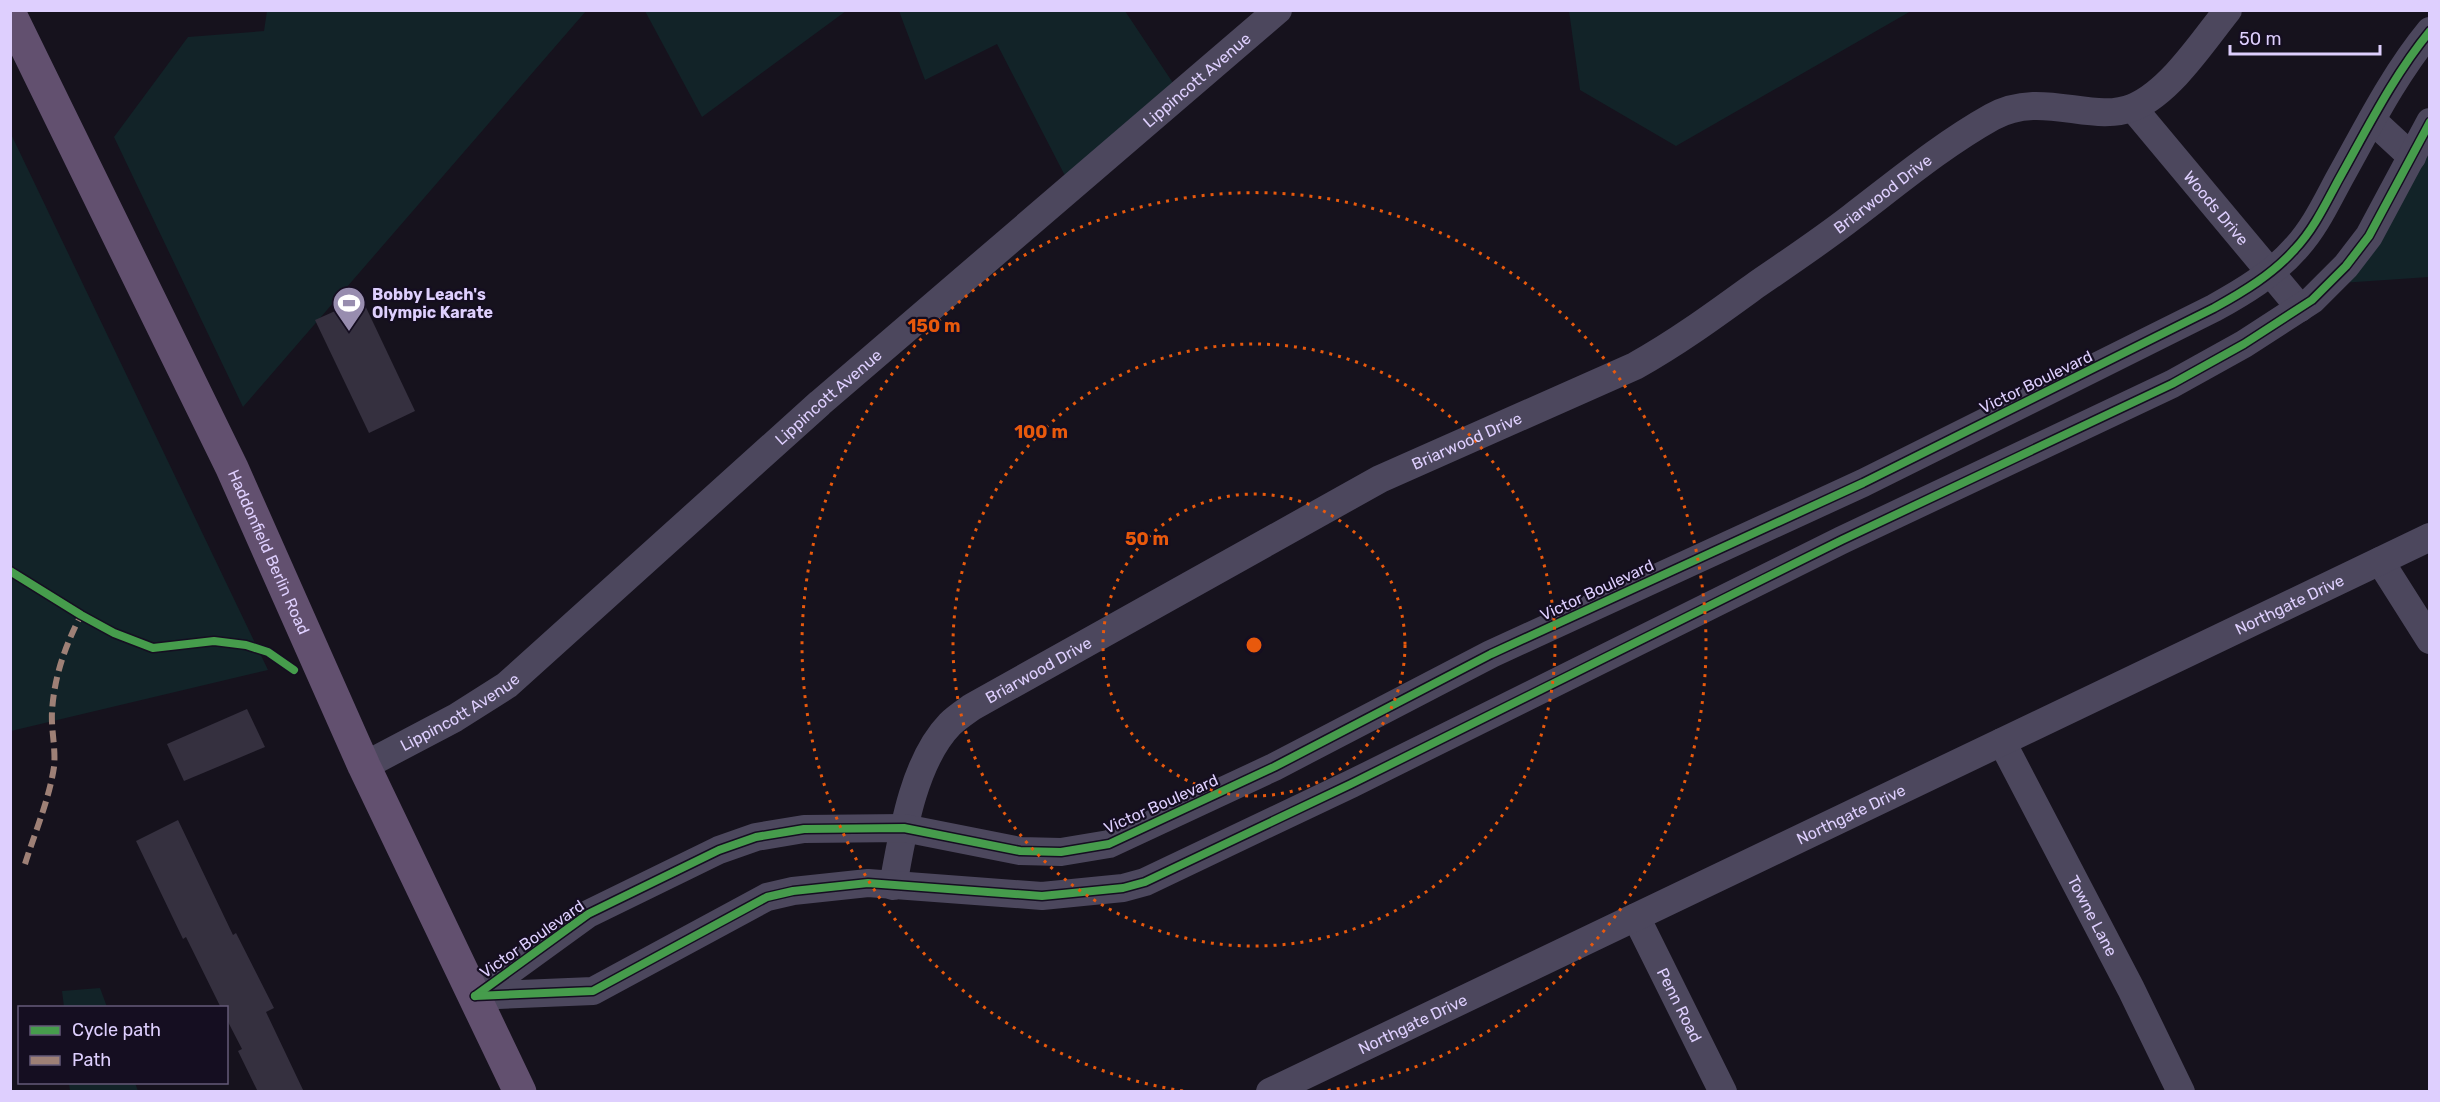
<svg xmlns="http://www.w3.org/2000/svg" width="2440" height="1102" font-family="Rubik,sans-serif">
	<style>
		.green { fill: #122328 }
		.building { fill: #35303f }
		.lines { fill: none; stroke-linecap: round; stroke-linejoin: round }
		.minor { stroke: #4c475d; stroke-width: 28 }
		.major { stroke: #62506f; stroke-width: 33 }
		.quiet { stroke: #9e8076; stroke-width: 6; stroke-dasharray: 12 6; stroke-linecap: butt }
		.cycleway-casing { stroke: #150e21; stroke-width: 11 }
		.cycleway { stroke: #469c4c; stroke-width: 8 }
		.ring { fill: none; stroke: #e8590c; stroke-width: 3; stroke-dasharray: 3 6 }
		.labels { text-anchor: middle; dominant-baseline: central; stroke-width: 4.5; stroke-linejoin: round; paint-order: stroke }
		.street-label { font-size: 16px; fill: #decffe; stroke: #150e21 }
		.poi-label { font-size: 16px; font-weight: bold; fill: #decffe; stroke: #150e21; text-anchor: start }
		.centre { fill: #e8590c; stroke: #150e21; stroke-width: 3 }
		.ring-label { font-size: 18px; text-anchor: middle; font-weight: bold; fill: #e8590c; stroke: #150e21; stroke-width: 4.5; stroke-linejoin: round; paint-order: stroke }
	</style>
	<rect width="100%" height="100%" fill="#16121d"/>
	<!-- green -->
	<g class="green">
		<path d="M267,11h319l-343,396 -129,-270 74,-100 76,-6z"/>
		<path d="M645,11h201l-144,106z"/>
		<path d="M899,11h226l62,93 -110,95 -80,-155 -72,36z"/>
		<path d="M1569,11v-1l342,1 -235,135 -96,-56z"/>
		<path d="M10,132l258,538 -257,61h-1z"/>
		<path d="M2429,154v123l-88,6z"/>
		<path d="M100,988l7,19h-43l-2,-16z"/>
		<path d="M69,1083h66l3,8h-68z"/>
	</g>
	<!-- building -->
	<g class="building">
		<path d="M362,299l53,112 -46,22 -54,-113z"/>
		<path d="M247,709l18,38 -81,34 -17,-37z"/>
		<path d="M178,820l55,115 3,-2 38,75 -8,4 38,80h-46l-20,-41 4,-2 -16,-31v-10h-5l-35,-71 -3,2 -47,-98z"/>
	</g>
	<g class="lines">
		<!-- minor -->
		<g class="minor">
			<path id="s1" d="M2133,108l167,200"/>
			<path d="M2372,120l40,37"/>
			<path d="M2380,561l50,79"/>
			<path id="s2" d="M2002,742l129,247 50,103"/>
			<path id="s3" d="M364,766l91,-48 52,-33 313,-282 458,-393"/>
			<path id="s4" d="M893,886c9,-50 20,-124 57,-162 6,-6 15,-12 22,-17l408,-228 255,-113c43,-24 81,-52 121,-81 32,-22 65,-44 96,-68 46,-35 90,-72 140,-100 50,-28 100,8 142,-10 37,-16 69,-66 94,-97"/>
			<path id="s5" d="M1636,917l87,175"/>
			<path d="M475,996l113,-82 131,-64 37,-13 48,-8 100,-1 116,23 41,1 48,-8 165,-77 217,-113 372,-171 351,-175c29,-16 59,-34 81,-59 19,-20 31,-46 44,-70 28,-50 54,-103 91,-148"/>
			<path d="M475,996l118,-5 174,-94 26,-6 75,-8 174,13 81,-8 22,-6 206,-98 491,-244 330,-156 72,-40 68,-44 34,-34 23,-30 61,-114"/>
			<path id="s6" d="M1270,1092l1160,-555"/>
		</g>
		<!-- major -->
		<path class="major" id="s7" d="M10,14l222,454 132,298 156,326"/>
		<!-- quiet -->
		<path class="quiet" d="M25,864c10,-32 24,-64 29,-97 2,-18 -3,-37 -2,-55 2,-35 13,-66 29,-97"/>
		<defs>
			<g id="cycleway">
				<path d="M10,571l71,44 33,18 39,15 61,-7 32,4 22,7 26,18"/>
				<path d="M475,996l113,-82 131,-64 37,-13 48,-8 100,-1 116,23 41,1 48,-8 165,-77 217,-113 372,-171 351,-175c29,-16 59,-34 81,-59 19,-20 31,-46 44,-70 28,-50 54,-103 91,-148"/>
				<path d="M475,996l118,-5 174,-94 26,-6 75,-8 174,13 81,-8 22,-6 206,-98 491,-244 330,-156 72,-40 68,-44 34,-34 23,-30 61,-114"/>
			</g>
		</defs>
		<!-- cycleway casing -->
		<use href="#cycleway" class="cycleway-casing"/>
		<!-- cycleway -->
		<use href="#cycleway" class="cycleway"/>
	</g>
	<!-- distance rings -->
	<g class="ring">
		<circle cx="1254" cy="645" r="151"/>
		<circle cx="1254" cy="645" r="301"/>
		<path d="M1183 1091A452 452 0 1 1 1325 1091"/>
	</g>
	<!-- icons -->
	<defs>
		<symbol id="stadium-pin" viewBox="-11 -11 22 30"><path d="M0 17L-7.5 6A9.5 9.5 0 1 1 7.5 6Z" fill="#988daf" stroke="#150e21"/><path d="M0-5a6.5 5 0 1 0 0 10a6.5 5 0 1 0 0-10ZM-3.5-1.8h7v3.6h-7Z" fill="#fff"/></symbol>
	</defs>
	<g fill-rule="evenodd">
		<use href="#stadium-pin" x="330" y="284" width="38" height="52"/>
	</g>
	<g class="labels">
		<!-- street labels -->
		<g class="street-label">
			<text stroke="none"><textPath href="#s3" startOffset="1082">Lippincott Avenue</textPath></text>
			<text stroke="none"><textPath href="#s4" startOffset="1250">Briarwood Drive</textPath></text>
			<text stroke="none"><textPath href="#s1" startOffset="130">Woods Drive</textPath></text>
			<text transform="translate(2036 382) rotate(-26)">Victor Boulevard</text>
			<text stroke="none"><textPath href="#s3" startOffset="596">Lippincott Avenue</textPath></text>
			<text stroke="none"><textPath href="#s4" startOffset="764">Briarwood Drive</textPath></text>
			<text stroke="none"><textPath href="#s7" startOffset="597">Haddonfield Berlin Road</textPath></text>
			<text transform="translate(1597 590) rotate(-25)">Victor Boulevard</text>
			<text stroke="none"><textPath href="#s6" startOffset="1130">Northgate Drive</textPath></text>
			<text stroke="none"><textPath href="#s4" startOffset="278">Briarwood Drive</textPath></text>
			<text stroke="none"><textPath href="#s3" startOffset="110">Lippincott Avenue</textPath></text>
			<text transform="translate(1161 804) rotate(-24)">Victor Boulevard</text>
			<text stroke="none"><textPath href="#s6" startOffset="644">Northgate Drive</textPath></text>
			<text stroke="none"><textPath href="#s2" startOffset="196">Towne Lane</textPath></text>
			<text transform="translate(532 939) rotate(-35)">Victor Boulevard</text>
			<text stroke="none"><textPath href="#s5" startOffset="98">Penn Road</textPath></text>
			<text stroke="none"><textPath href="#s6" startOffset="158">Northgate Drive</textPath></text>
		</g>
		<!-- poi labels -->
		<g class="poi-label">
			<text x="372" y="294">Bobby Leach's<tspan x="372" dy="18">Olympic Karate</tspan></text>
		</g>
	</g>
	<circle cx="1254" cy="645" r="9" class="centre"/>
	<g class="ring-label">
		<text x="934" y="332">150 m</text>
		<text x="1041" y="438">100 m</text>
		<text x="1147" y="545">50 m</text>
	</g>
	<!-- border -->
	<rect width="2440" height="1102" fill="none" stroke="#decffe" stroke-width="24"/>
	<!-- legend -->
	<rect x="18" y="1006" width="210" height="78" fill="#150e21" stroke="#655b79" stroke-width="1.5"/>
	<rect x="30" y="1026" width="30" height="9" fill="#469c4c" stroke="#655b79" stroke-width="1.5"/>
	<text x="72" y="1036" font-size="18" fill="#decffe">Cycle path</text>
	<rect x="30" y="1056" width="30" height="9" fill="#9e8076" stroke="#655b79" stroke-width="1.5"/>
	<text x="72" y="1066" font-size="18" fill="#decffe">Path</text>
	<!-- scale -->
	<path d="M2230 45v9h150v-9" fill="none" stroke="#decffe" stroke-width="3"/>
	<text x="2239" y="45" font-size="18" fill="#decffe" stroke="#150e21" stroke-width="4.5" paint-order="stroke">50 m</text>
</svg>
